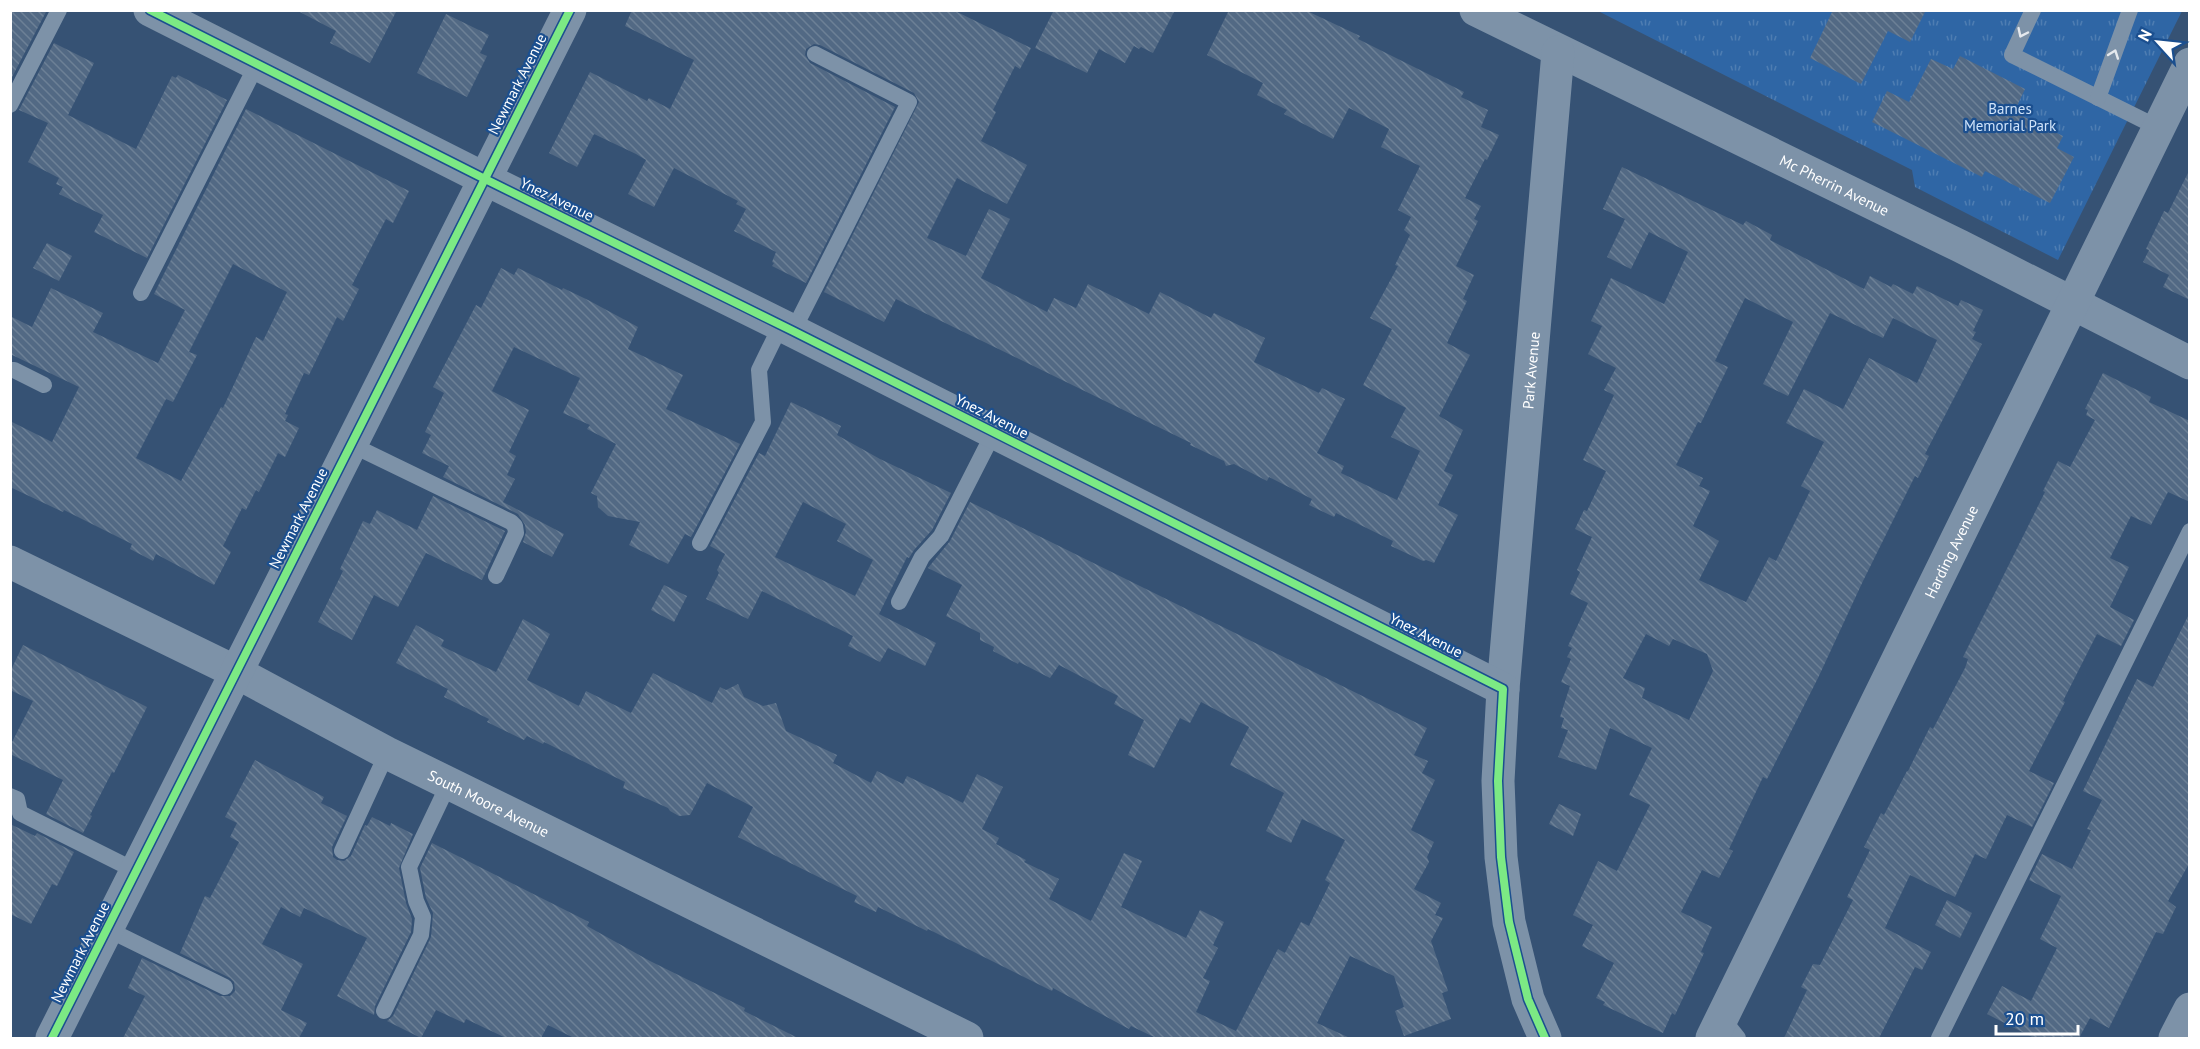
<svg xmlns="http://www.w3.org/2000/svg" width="2200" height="1049" font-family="'PT Sans',sans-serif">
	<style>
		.grass { fill: url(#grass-tufts) }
		.building { fill: url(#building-back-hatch); fill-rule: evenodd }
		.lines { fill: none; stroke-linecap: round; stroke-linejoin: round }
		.service { stroke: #7d92a8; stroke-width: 16 }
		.minor { stroke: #7d92a8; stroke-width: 33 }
		.tertiary { stroke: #7d92a8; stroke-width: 33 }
		.cycleway-casing { stroke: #1b4f8f; stroke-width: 11 }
		.cycleway { stroke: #7ce984; stroke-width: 8 }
		.oneway { stroke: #e5e9ee }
		.labels { text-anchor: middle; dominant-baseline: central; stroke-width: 4.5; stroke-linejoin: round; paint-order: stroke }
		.street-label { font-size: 15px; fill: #fff; stroke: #1b4f8f }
		.park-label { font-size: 15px; fill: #cfe3fa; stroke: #1b4f8f }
	</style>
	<defs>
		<pattern id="grass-tufts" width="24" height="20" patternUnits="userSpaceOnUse" patternTransform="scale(1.5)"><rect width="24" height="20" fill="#2f66a5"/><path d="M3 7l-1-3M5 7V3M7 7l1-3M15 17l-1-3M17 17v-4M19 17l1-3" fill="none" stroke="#4e7db2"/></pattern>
		<pattern id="building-back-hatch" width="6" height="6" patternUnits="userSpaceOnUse" patternTransform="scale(1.5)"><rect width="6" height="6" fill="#526984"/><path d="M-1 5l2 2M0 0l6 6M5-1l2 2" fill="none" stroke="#6c8096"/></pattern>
	</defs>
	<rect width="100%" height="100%" fill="#365274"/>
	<!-- grass -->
	<path class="grass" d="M1598,11h584l-124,249 -143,-73 -3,-17z"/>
	<!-- building -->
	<g class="building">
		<path d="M10,10h37l-37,71z"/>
		<path d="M296,10h101l-27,53 -40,-20 6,-12z"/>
		<path d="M632,10h321l78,38 -11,21 -5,-3 -22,44 3,2 -15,29 46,24 -20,39 -50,-26 -30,60 39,18 23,-47 21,10 -29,59 66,34 7,-14 22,10 12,-24 61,30 11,-22 51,26 3,-5 51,25 -11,24 65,31 3,-5 23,11 -28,54 27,13 -3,7 56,27 23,-49 -29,-14 15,-29 -43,-23 29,-56 -22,-11 28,-52 -3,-1 15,-30 -6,-5 7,-13 -13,-7 22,-44 -39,-19 8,-18 -40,-21 -16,31 -49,-25 3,-4 -30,-15 6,-12 -56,-28 22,-45h76l55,26 -2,3 106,53 -3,5 27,13 -7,17 18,8 -12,25 -2,-1 -20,39 16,8 -7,13 4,2 -22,45 18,9 -11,24 4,2 -20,42 23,12 -31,61 24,14 -19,41 9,4 -15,30 20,10 -24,48 -8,-3 -3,1 -32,-15 2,-5 -57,-28 -2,4 -25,-12 3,-6 -43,-22 -2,4 -33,-17 -8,2 -2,-5 -34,-16 1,-2 -295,-144 -12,23 -60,-30 95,-190 -5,-9 -94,-48 -6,-1 -8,5 -1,6 5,8 85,44 -89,176 -34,-17 2,-3 -2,-1 4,-10 -42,-21 12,-22 -10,-5 2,-3 -64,-33 -20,39 -26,-13 18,-34 -10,-6 -42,-20 -17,33 -28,-14 41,-81 57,29 2,-3 21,11 24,-49 -69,-34z"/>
		<path d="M1054,10h121l-22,43 -12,-6 -2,2 -5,-3 -9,17 -26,-14 -12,24 -52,-25z"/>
		<path d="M1833,10h93l-16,32 -22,-11 -27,53 -51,-26z"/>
		<path d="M446,14l43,21 -9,18 7,3 -20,41 -50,-24z"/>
		<path d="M54,43l40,20 -26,52 68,34 36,-73 4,2 2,-3 49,25 -80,158 -53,-26 9,-17 -44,-21 4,-7 -7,-3 3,-6 -31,-16 20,-39 -29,-13z"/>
		<path d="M1960,56l65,33 -11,23 49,24 -6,12 17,9 -24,46 -65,-32 -3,6 -110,-55 15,-31 22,11 22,-43 22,10z"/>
		<path d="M246,109l163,82 -16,32 -7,-4 -34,66 7,4 -16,32 -6,-4 -28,58 -5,-2 -19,41 3,1 -3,6 14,7 -14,29 -7,-4 -19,39 -3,-2 -10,20 -4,-2 -19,38 8,6 -17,33 -58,-31 -3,7 -23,-12 2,-5 -68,-34 -1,2 -53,-25v-66l42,21 27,-55 -69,-33v-38l22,11 19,-39 52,25 -10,19 65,31 27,-53 -31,-16zM233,264l54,28 -24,49 -7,-4 -33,71 -2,-1 -40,74 -45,-23 30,-59 7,3 24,-47 -8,-3z"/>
		<path d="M1622,167l121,58 3,-4 26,14 -2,5 94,49 6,-13 21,11 2,-3 20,10 4,-8 41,20 3,-6 22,10 -10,21 3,1 -4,7 10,5 -57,110 4,2 -11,22 -3,-2 -52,105 -45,97 -51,101 -4,-2 -34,72 4,2 -14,27 -17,-8 -21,42 31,15 -11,25 3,1 -29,62 -3,-2 -9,20 -60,-28 2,-3 -9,-4 18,-35 -32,-17 11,-21 -20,-10 25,-54 19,10 33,-66 -21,-10 23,-47 -42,-20 -14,42 -38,-13 10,-27 -7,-2 3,-10 -4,-1 10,-31 -9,-4 10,-23 -4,-2 5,-9 -4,-2 20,-43 -18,-9 10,-22 -3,-2 15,-33 -17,-8 9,-19 3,1 19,-40 -23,-11 31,-65 -10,-5 12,-22 -28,-14 14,-28 -11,-5 20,-43 53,26 24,-52 -39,-20 -18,37 -24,-12 18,-38 -22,-10zM1745,298l48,24 -30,62 25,12 42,-83 53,25 10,-20 44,22 -20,43 -48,-25 -26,51 -39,-20 -18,34 38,19 -23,44 9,5 -34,70 -7,-4 -23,45 -47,-22 20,-39 -26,-15 17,-35 -11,-5 4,-8 -27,-13 22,-43 3,1 27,-56 -13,-6zM1646,634l23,12 4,-7 34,15 6,17 -24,49 -47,-22 3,-10 -22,-10z"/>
		<path d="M2190,169v131l-27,-13 6,-12 -26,-13 6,-12 -3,-1 18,-38 4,2z"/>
		<path d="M47,243l25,13 -13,25 -26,-13z"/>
		<path d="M501,268l13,7 4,-7 44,22 1,-2 25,12 50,27 -10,22 55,26 -17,34 74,35 -49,93 -6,-3 -17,30 -39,-19 11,-23 -32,-6 -10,-9 -1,-11 -6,-3 25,-49 -29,-15 3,-4 -27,-12 17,-35 -66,-31 -22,44 37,19 -20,42 7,4 -9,19 8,4 -12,23 61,32 -12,23 -29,-15 3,-10 -1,-7 -7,-11 -75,-37 6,-11 -27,-13 9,-18 -6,-3 19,-39 -11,-6 43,-82 5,3z"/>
		<path d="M2103,373l48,24 -2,5 41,19v81l-22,-10 -17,33 -20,-9 -21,42 19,9 -19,40 24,13 -13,26 -24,-12 -34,67 2,1 -36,69 25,12 -22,44 -25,-12 -21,44 -11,-5 -20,43 -45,-22 -25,53 46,24 -9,18 -7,-3 -36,71h-95l23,-48 -6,-3 12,-23 7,1 33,-65 -6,-3 23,-47 -6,-3 17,-34 3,2 23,-44h1l22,-44 3,2 32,-61 3,-9 -5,-2 82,-165 -2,-1 15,-30 12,6 25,-47 -9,-5 2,-5 -3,-1z"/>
		<path d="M791,402l50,24 -4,9 43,24 71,34 -19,37 -18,20 -5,8 -2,-1 -28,57 57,29 -11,23 -37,-18 -8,14 -32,-16 5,-10 -91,-45 -14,28 -42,-20 13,-26 -2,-3 8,-16 -15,-8 49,-93 6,3zM803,502l43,22 -9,17 36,19 -18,36 -80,-39z"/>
		<path d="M433,496l72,35 -23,49 -56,-27 -28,54 -24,-12 -22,45 -34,-18 25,-51 -3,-2 23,-48 7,3 7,-14 40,20z"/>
		<path d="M970,502l457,226 -13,27 14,6 -6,12 13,7 -24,50 23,12 -7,15 2,5 -15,27 27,14 -6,12 8,3 -12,23 17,50 -6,2 9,26 -47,17 -9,-25 9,-4 -10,-31 -44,-20 -33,67 33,15h-194l-25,-12 -2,3 -76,-41 -1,3 -124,-62 -1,2 -49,-24 -2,5 -22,-10 3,-6 -119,-59 15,-30 -46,-24 -17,32 -11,1 -9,-5 -2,-3 -45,-20 2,-6 -81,-40 -1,2 -16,-8 -3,4 -37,-18 2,-3 -45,-22 4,-8 -52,-26 20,-38 28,15 -3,6 55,26 27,-53 27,15 -23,46 52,26 7,-15 45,22 22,-40 59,30 8,-16 6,3 12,-6 6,13 19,9 13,-3 10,28 51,24 -4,8 38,20 6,-12 26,13 4,-8 56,27 14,-29 26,13 -21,42 17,9 -3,6 30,16 -2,2 35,17 -10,20 42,22 33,-68 18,8 -21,46 65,31 14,-28 24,12 -11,23 5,3 -15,30 7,3 -14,31 40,19 42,-82 7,4 16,-31 8,4 21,-43 -5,-3 20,-40 -43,-21 -11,24 -25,-12 18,-38 -54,-28 19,-38 -48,-25 -11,21 -10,-5 -26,50 -26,-13 16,-35 -30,-16 4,-8 -59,-31 -9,13 -31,-16 -1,2 -25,-13 1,-4 -14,-7v-7l-34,-17 16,-31 -34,-17 22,-27z"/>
		<path d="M664,585l23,11 -13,26 -23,-12z"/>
		<path d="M2190,612v250l-22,39 8,6 -13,27 -7,-2 -47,96 -19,-10 -11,20h-45l-47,-24 15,-28 29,15 26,-53 -17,-9 21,-43 -32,-16 13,-26 30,15 19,-39 -4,-1 15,-29 -19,-9 54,-112 16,8z"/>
		<path d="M23,645l124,62 -33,66 -2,-1 -22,43 2,1 -9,17 -37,-19 17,-34 -53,-26v-8l23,-45 -23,-11v-18z"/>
		<path d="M255,760l69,37 -3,6 26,13 -15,31 1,10 4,3 7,1 7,-5 14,-31 2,1 5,-9 18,9 1,-3 22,11 -14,34 7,35 6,16 -1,13 -36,74 -1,9 -37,-19 30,-58 -63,-30 -4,9 -19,-10 -19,37 41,20 -22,46 26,13 -8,15h-176l22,-42 -17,-8 14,-30 78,38h10l5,-5 -1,-9 -4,-4 -50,-25 25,-57 5,2 29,-56 -9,-5 7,-14 -12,-6z"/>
		<path d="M1559,804l22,10 -8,22 -24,-12z"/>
		<path d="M10,824l25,12 2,-3 37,19 -17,34 -5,-2 -21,40 -21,-10z"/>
		<path d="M432,843l157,79 -2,4 63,35 95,47 -1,3 54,27h-224l-26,-13 -7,13h-35l-40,-19 -2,4 -28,-13 -15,28 -34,-17 6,-5 38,-79 2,-24 -7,-15 -6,-30z"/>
		<path d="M1947,900l25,13 -12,25 -25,-13z"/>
	</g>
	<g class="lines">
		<!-- service -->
		<g class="service">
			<path d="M2033,10l-21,45 147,73"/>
			<path d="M2098,98l32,-88"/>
			<path d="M10,105l49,-95"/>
			<path d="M141,293l116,-229"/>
			<path d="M793,331l116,-229 -94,-48"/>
			<path d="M10,370h4l30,15"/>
			<path d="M350,444l161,78 4,4 1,7 -20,43"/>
			<path d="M700,543l63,-121 -4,-52 22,-45"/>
			<path d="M899,602l23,-45 19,-21 53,-104"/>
			<path d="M10,796l7,3 3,14 116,58"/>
			<path d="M342,851l45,-98"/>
			<path d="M107,929l118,58"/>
			<path d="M384,1011l37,-76 2,-18 -7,-16 -7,-34 40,-84"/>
			<path d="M1722,1018l16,20"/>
			<path d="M1939,1038l251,-507"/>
		</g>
		<!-- minor -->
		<g class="minor">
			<path id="s1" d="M1476,10l484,236 230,117"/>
			<path id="s2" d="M10,562l226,110 151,81 580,285"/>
			<path id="s3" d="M1503,689l55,-637"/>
			<path d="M2175,1038l15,-29"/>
		</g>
		<!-- tertiary -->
		<g class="tertiary">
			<path d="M150,10l335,169 308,152 710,358 -5,92 3,76 8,65 19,77 17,39"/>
			<path d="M52,1038l518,-1028"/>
			<path id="s4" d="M1712,1038l478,-974"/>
		</g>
		<defs>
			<g id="cycleway">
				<path d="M150,10l335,169 308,152 710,358 -5,92 3,76 8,65 19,77 17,39"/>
				<path d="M52,1038l518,-1028"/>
			</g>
		</defs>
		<!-- cycleway casing -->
		<use href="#cycleway" class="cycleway-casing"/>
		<!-- cycleway -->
		<use href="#cycleway" class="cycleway"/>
	</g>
	<!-- one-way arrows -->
	<defs><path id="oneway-chevron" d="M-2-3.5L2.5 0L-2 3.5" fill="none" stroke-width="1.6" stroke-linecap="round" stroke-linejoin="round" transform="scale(1.5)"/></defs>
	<g class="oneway">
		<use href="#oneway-chevron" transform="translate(2022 33) rotate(115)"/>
		<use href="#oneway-chevron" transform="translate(2114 54) rotate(-70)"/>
	</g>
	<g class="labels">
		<!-- street labels -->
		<g class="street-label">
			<text transform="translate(517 84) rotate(-63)">Newmark Avenue</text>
			<text stroke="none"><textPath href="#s1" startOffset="399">Mc Pherrin Avenue</textPath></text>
			<text transform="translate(557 199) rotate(26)">Ynez Avenue</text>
			<text stroke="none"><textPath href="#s3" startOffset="320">Park Avenue</textPath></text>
			<text transform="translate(992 416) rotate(27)">Ynez Avenue</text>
			<text transform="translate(298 518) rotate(-63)">Newmark Avenue</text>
			<text stroke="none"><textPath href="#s4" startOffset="542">Harding Avenue</textPath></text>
			<text transform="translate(1426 635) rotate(27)">Ynez Avenue</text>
			<text stroke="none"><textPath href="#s2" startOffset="536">South Moore Avenue</textPath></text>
			<text transform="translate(80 952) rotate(-63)">Newmark Avenue</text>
		</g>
		<!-- park labels -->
		<g class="park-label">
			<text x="2010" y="108">Barnes<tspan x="2010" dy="17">Memorial Park</tspan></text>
		</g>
	</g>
	<!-- border -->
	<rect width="2200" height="1049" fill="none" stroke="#ffffff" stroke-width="24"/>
	<!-- north arrow -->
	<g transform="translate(2158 42) rotate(297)" stroke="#1b4f8f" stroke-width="4.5" paint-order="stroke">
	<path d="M0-4.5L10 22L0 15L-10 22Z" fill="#ffffff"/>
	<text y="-9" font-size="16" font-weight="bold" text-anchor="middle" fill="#ffffff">N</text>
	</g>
	<!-- scale -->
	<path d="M1996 1025v9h82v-9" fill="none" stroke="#ffffff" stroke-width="3"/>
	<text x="2005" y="1025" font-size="18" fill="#ffffff" stroke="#1b4f8f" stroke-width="4.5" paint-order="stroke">20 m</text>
</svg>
